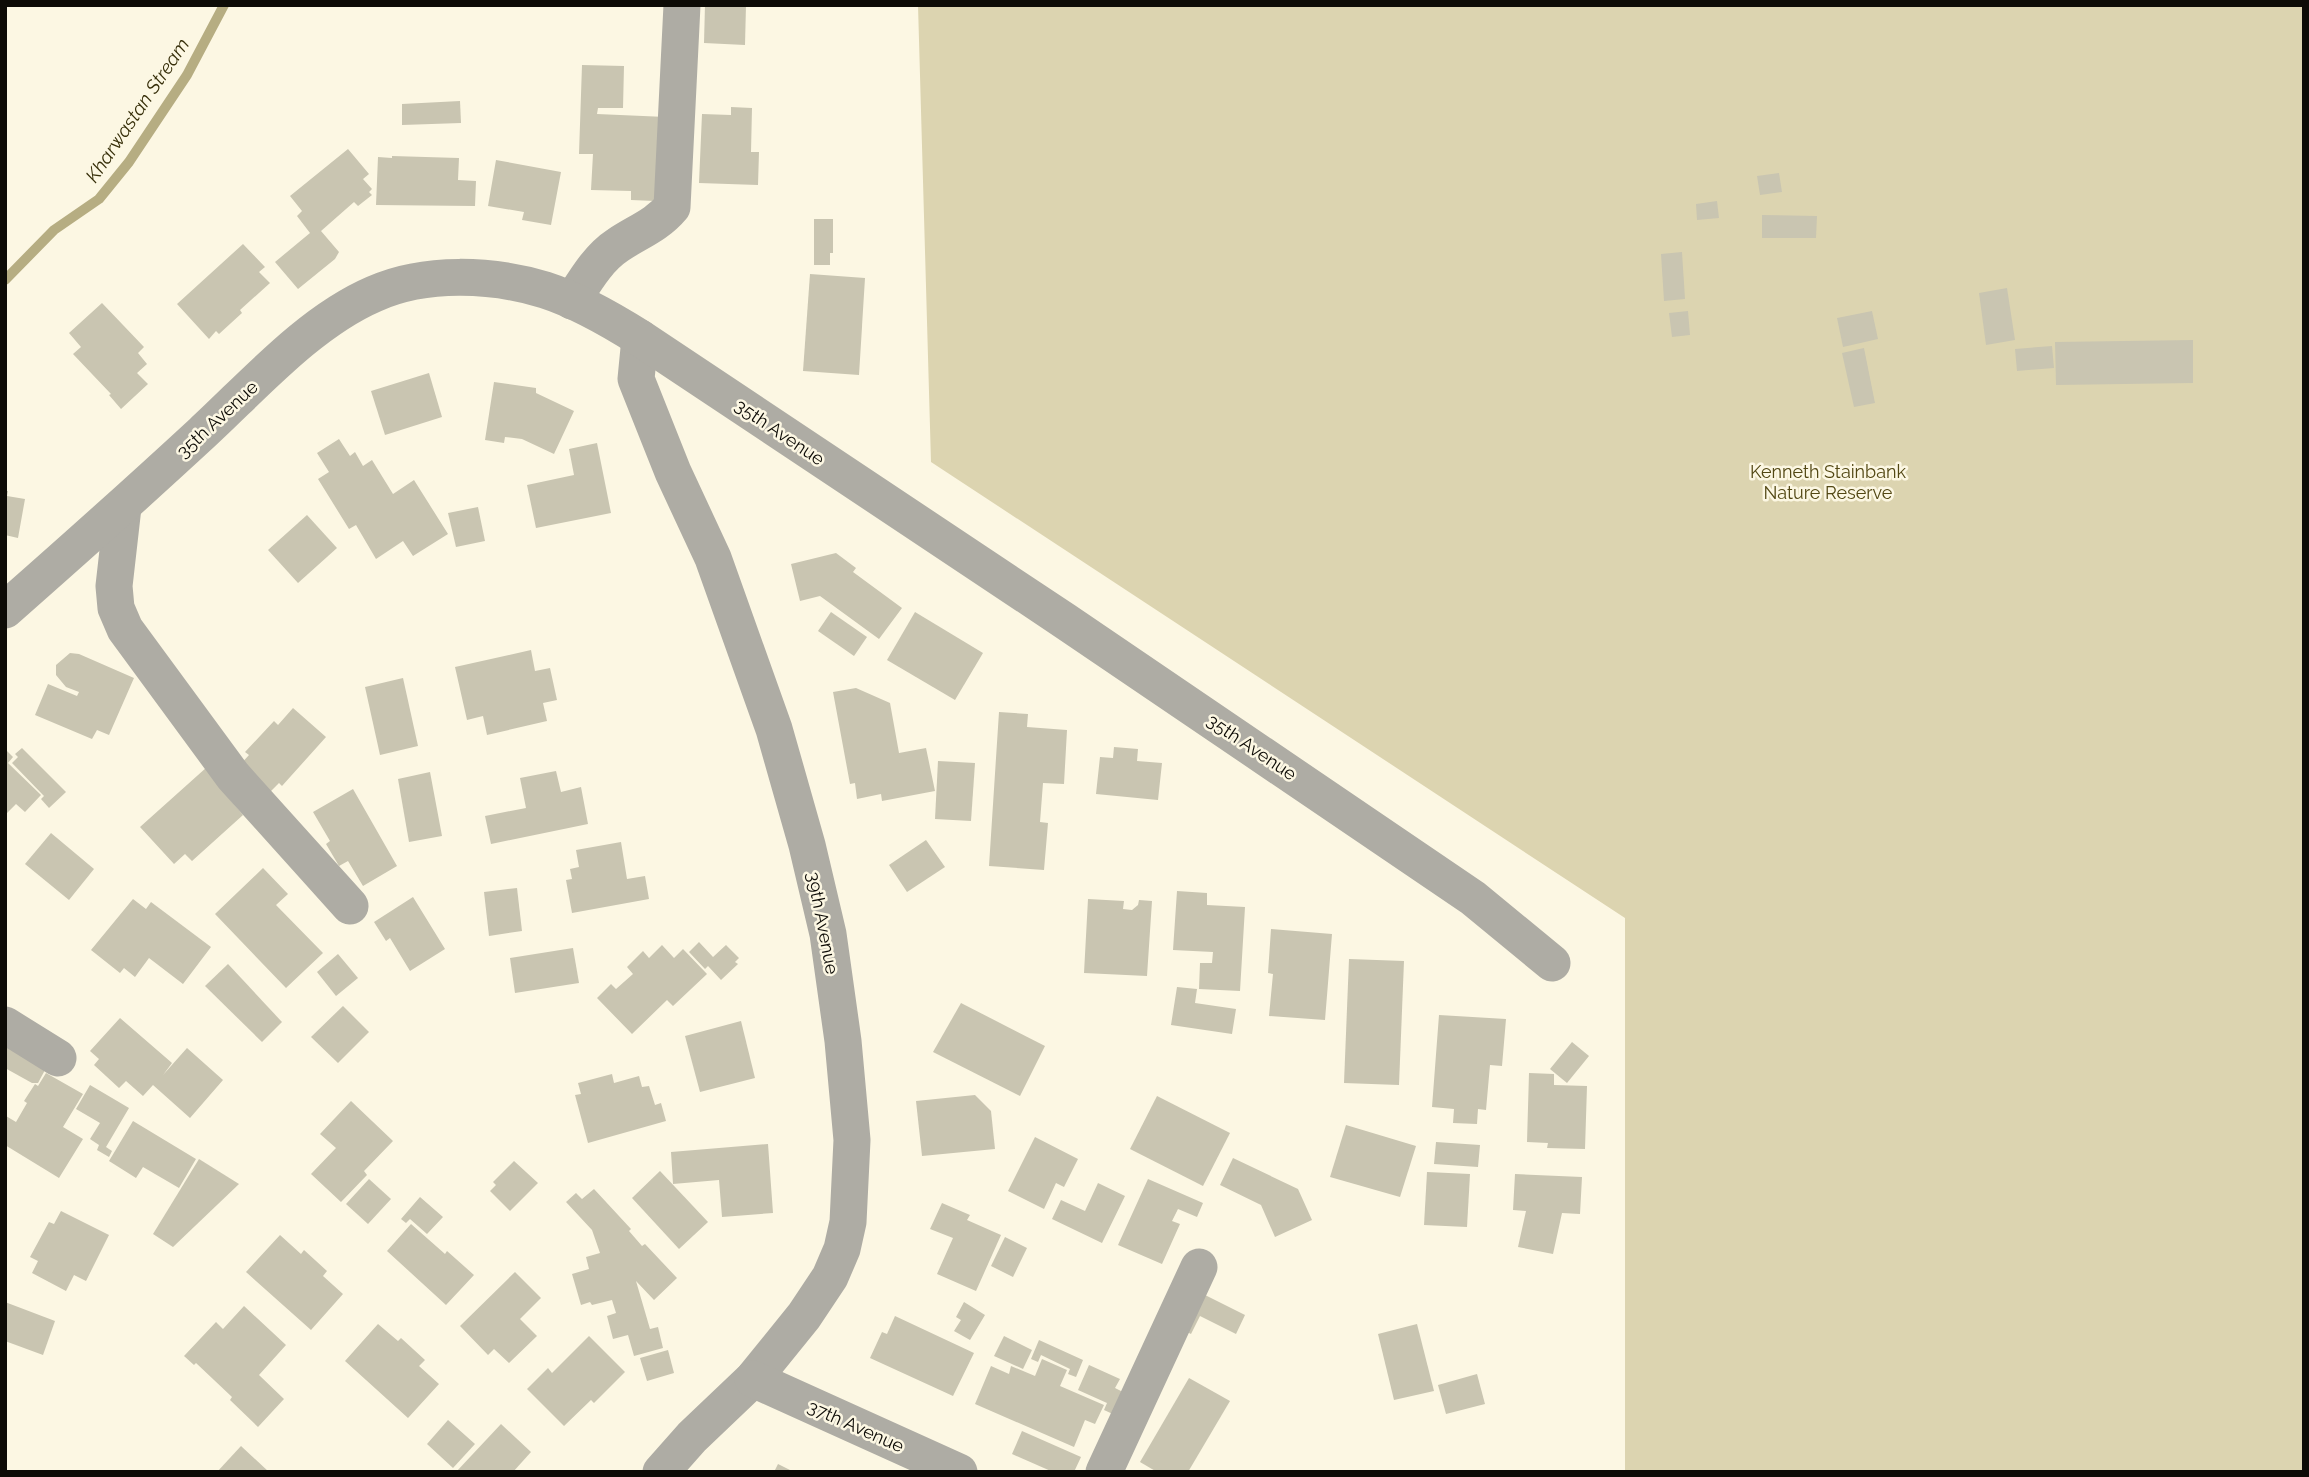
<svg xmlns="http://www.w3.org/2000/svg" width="2309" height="1477" font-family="Raleway,sans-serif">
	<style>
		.green { fill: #dcd4b0 }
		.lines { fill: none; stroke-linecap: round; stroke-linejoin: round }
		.stream { stroke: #b6ad82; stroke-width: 10 }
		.building { fill: #c9c5b1 }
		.minor { stroke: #aeaca4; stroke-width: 37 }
		.labels { text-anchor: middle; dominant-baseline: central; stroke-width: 5; stroke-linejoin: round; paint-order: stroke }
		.street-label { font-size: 18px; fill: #0d0b06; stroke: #fcf7e3 }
		.park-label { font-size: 18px; fill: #524713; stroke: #fcf7e3 }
		.water-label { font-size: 19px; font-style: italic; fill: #362e09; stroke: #fcf7e3 }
	</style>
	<rect width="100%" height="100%" fill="#fcf7e3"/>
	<!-- green -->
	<path class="green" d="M918,5h1386v1467h-679v-554l-694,-456z"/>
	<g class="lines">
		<!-- stream -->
		<path class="stream" d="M5,280l49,-50 45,-31 30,-37 58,-87 37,-70"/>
	</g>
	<!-- building -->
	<g class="building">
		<path d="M705,5h41l-1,40 -41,-2z"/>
		<path d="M582,65l42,1 -1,42h-25l-1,6 69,3 -11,84 -24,-1v-9l-40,-1 2,-36h-14z"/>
		<path d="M460,101l1,22 -59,2v-21z"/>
		<path d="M731,107l21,1 -1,44h8l-1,33 -59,-2 3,-69 29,1z"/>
		<path d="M348,149l21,25 -6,5 9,10 -3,3 3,3 -14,11 -4,-4 -33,29 18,21 -4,7 -37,30 -23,-27 35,-29 -13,-17 5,-5 -12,-15z"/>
		<path d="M392,156l67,2 -1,22 18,1 -1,25 -99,-1 2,-48 14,1z"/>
		<path d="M496,160l65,12 -10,53 -29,-5 2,-8 -36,-6z"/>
		<path d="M1779,173l3,19 -22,3 -3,-19z"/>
		<path d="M1717,201l2,17 -22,2 -1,-16z"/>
		<path d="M1762,215l55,1 -1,22h-54z"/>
		<path d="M814,219h19v34h-3v12h-16z"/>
		<path d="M243,244l22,23 -6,5 11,11 -30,27 2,3 -23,21 -3,-3 -7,8 -32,-35z"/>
		<path d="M1682,252l3,47 -21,2 -3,-47z"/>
		<path d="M810,274l55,4 -6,97 -56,-4z"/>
		<path d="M2007,288l8,52 -29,5 -7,-52z"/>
		<path d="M102,303l42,44 -6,6 9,11 -10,9 11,11 -27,25 -12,-14 2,-1 -38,-40 8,-7 -12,-14z"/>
		<path d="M1688,311l2,24 -18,2 -3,-24z"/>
		<path d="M1872,311l6,28 -35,8 -6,-29z"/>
		<path d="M2193,340v43l-137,2 -1,-43z"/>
		<path d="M2052,346l2,22 -37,3 -2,-22z"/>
		<path d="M1864,348l11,55 -21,4 -12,-54z"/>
		<path d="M429,373l13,44 -57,18 -14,-44z"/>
		<path d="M494,382l42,6v5l38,18 -20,43 -32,-15 -17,-2 -1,6 -19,-3z"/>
		<path d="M339,439l11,17 5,-4 8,14 9,-6 21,34 21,-14 34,54 -35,22 -10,-15 -27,18 -20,-34 -7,4 -31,-50 11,-7 -12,-19z"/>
		<path d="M597,443l14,70 -75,15 -9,-43 47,-10 -5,-26z"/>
		<path d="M5,491h3l-1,5 18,3 -7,39 -13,-3z"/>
		<path d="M478,507l7,34 -29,6 -8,-34z"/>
		<path d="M307,515l30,33 -39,35 -30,-33z"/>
		<path d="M836,553l20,15 -3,4 49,36 -23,31 -59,-43 -20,5 -9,-37z"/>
		<path d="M831,612l36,25 -13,19 -36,-25z"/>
		<path d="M915,612l68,41 -28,47 -68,-40z"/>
		<path d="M531,650l4,21 15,-3 7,32 -14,3 4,18 -60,14 -4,-19 -16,4 -12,-53z"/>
		<path d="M70,653l9,1 55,24 -25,57 -12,-5 -5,9 -57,-24 13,-31 29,12 2,-4 -13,-5 -10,-12v-10z"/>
		<path d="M403,678l15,68 -38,9 -15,-68z"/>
		<path d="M856,688l34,15 9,50 27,-5 9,43 -53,10 -1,-7 -24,5 -2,-16 -5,1 -17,-92z"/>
		<path d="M293,708l33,29 -44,49 -3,-3 -11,11 -30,-27 11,-12 -4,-3 29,-31 4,4z"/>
		<path d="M999,712l29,2 -1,13 40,3 -3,54 -21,-1 -3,39 8,1 -4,47 -55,-4z"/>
		<path d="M1114,747l24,2 -1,12 25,2 -4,37 -62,-6 4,-37 13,1z"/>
		<path d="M22,748l44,44 -17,16 -8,-9 3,-3 -32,-33 6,-6 -3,-3z"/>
		<path d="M5,749l8,8 -5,6 33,32 -16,17 -9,-8 -11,11z"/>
		<path d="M938,761l37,2 -4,58 -36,-2z"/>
		<path d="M207,767l23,26 -3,3 16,19 -51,46 -7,-7 -11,10 -34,-37z"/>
		<path d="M556,771l5,21 20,-5 7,37 -97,20 -6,-28 41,-8 -6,-30z"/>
		<path d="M430,772l12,64 -33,6 -11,-63z"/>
		<path d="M353,789l44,77 -34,20 -15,-25 -9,5 -13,-22 4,-3 -17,-29z"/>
		<path d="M51,833l43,36 -25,31 -44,-36z"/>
		<path d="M926,840l19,27 -38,25 -18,-27z"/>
		<path d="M621,842l6,37 18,-3 4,23 -77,14 -6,-33 6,-1 -2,-10 9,-2 -3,-17z"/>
		<path d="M263,868l25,26 -12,11 47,48 -37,35 -71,-74z"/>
		<path d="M517,888l5,43 -33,5 -5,-44z"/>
		<path d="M1177,891l30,2v12l38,2 -5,84 -41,-2 1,-26h12l1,-11 -40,-2z"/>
		<path d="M413,897l32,52 -35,22 -20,-33 -4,3 -12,-19z"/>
		<path d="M133,899l13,10 5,-7 60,45 -28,37 -34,-26 -14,19 -11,-9 -4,5 -29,-23z"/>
		<path d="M1088,899l36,2 -1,8 9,1 6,-5 1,-5 13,1 -5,75 -63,-3z"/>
		<path d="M1271,929l61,5 -7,86 -56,-4 4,-42 -5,-1z"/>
		<path d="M699,942l14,15 13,-12 13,13 -4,4 3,2 -17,16 -13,-14 -3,3 -16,-17z"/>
		<path d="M662,945l12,13 9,-9 24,25 -34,32 -6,-6 -35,34 -35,-36 14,-14 5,5 17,-15 -6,-7 16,-16 6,7z"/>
		<path d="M573,948l6,35 -64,10 -5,-35z"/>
		<path d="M338,954l20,24 -22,18 -19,-24z"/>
		<path d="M1349,959l55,2 -5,124 -55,-2z"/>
		<path d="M228,964l54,58 -20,20 -57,-56z"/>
		<path d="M1177,987l20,2 -2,14 41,6 -4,25 -61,-9z"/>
		<path d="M961,1003l84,43 -25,50 -87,-44z"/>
		<path d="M343,1006l26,26 -31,31 -27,-26z"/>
		<path d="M1439,1015l67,4 -4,47 -12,-1 -4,45 -8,-1 -1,15 -24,-1 1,-14 -22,-2z"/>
		<path d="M120,1018l52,45 -9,12 24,-27 36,32 -33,38 -37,-33 -10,11 -17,-15 -7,7 -25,-23 5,-6 -9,-8z"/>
		<path d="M741,1021l14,57 -55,14 -15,-56z"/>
		<path d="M1572,1042l17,14 -22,27 -17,-14z"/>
		<path d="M5,1045l40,25 -7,13h-6l-27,-15z"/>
		<path d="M46,1073l37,21 -20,33 20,12 -24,39 -54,-33v-27l1,-2 10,6 11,-19 -3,-2 11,-17 3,2z"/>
		<path d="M1529,1073l25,1v11l33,1 -2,63 -38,-1 1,-5 -21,-1z"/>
		<path d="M612,1074l2,9 25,-7 3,11 7,-1 6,19 6,-2 5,18 -78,22 -13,-48 6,-1 -3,-11z"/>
		<path d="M90,1085l39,23 -23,39 6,4 -3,6 -12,-7 2,-5 -9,-6 10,-16 -24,-14z"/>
		<path d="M975,1095l16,16 4,38 -73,7 -6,-55z"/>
		<path d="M1157,1096l73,37 -27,53 -73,-37z"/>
		<path d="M351,1101l42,40 -29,30 3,4 -26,27 -30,-28 25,-26 -16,-14z"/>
		<path d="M133,1121l63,38 -17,29 -36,-21 -7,11 -27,-17z"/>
		<path d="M1346,1125l70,21 -16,51 -70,-20z"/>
		<path d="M1035,1137l43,22 -14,28 -8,-4 -12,26 -36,-18z"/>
		<path d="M1436,1142l44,3 -2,22 -44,-3z"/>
		<path d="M768,1144l5,69 -51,4 -3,-37 -46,4 -2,-32z"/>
		<path d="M1233,1158l65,31 14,31 -37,17 -14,-32 -41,-20z"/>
		<path d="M199,1159l40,25 -66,63 -20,-13z"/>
		<path d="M514,1161l24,22 -28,28 -20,-20 6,-6 -3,-3z"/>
		<path d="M660,1171l48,51 -29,27 -47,-51z"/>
		<path d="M1427,1172l43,2 -3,53 -43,-2z"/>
		<path d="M1515,1174l67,3 -2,37 -18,-1 -9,41 -35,-7 8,-36 -13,-1z"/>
		<path d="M369,1179l22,20 -23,25 -22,-20z"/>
		<path d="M1148,1179l55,24 -6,14 -19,-8 -6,12 8,3 -18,40 -44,-19z"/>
		<path d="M1098,1183l27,13 -23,47 -50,-24 9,-19 24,11z"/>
		<path d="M594,1189l37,40 -2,2 13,15 3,-2 32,34 -23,22 -18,-19 14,48 8,-2 5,21 -29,8 -6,-21 -15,4 -6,-23 9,-3 -4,-13 -20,5 -2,-3 -9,3 -9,-31 17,-5 -3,-12 14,-4 -8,-23 -26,-28 10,-9 6,6z"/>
		<path d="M420,1197l23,20 -16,17 -17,-15 -4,4 -5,-4z"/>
		<path d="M942,1203l28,12 -3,5 34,15 -25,56 -39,-17 16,-36 -23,-9z"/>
		<path d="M61,1211l48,24 -23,46 -12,-6 -8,16 -34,-18 6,-12 -8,-4 19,-35 5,2z"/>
		<path d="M411,1224l34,30 2,-3 27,24 -28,30 -59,-54z"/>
		<path d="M280,1235l21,19 3,-4 23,21 -4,5 20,18 -32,36 -65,-58z"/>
		<path d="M1005,1237l22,11 -14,29 -22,-11z"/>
		<path d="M515,1272l26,26 -21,21 17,17 -28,27 -15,-14 -6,6 -28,-29z"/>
		<path d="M1201,1293l44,22 -9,19 -36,-18 -9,18 -8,-4z"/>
		<path d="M5,1302l50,19 -12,34 -38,-14z"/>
		<path d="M964,1302l21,13 -15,25 -16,-9 7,-11 -5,-3z"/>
		<path d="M244,1306l42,39 -27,30 25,24 -26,28 -28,-27 2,-3 -36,-34 -2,2 -10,-9 32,-34 7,7z"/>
		<path d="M895,1316l79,37 -21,43 -83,-38 12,-26 5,2z"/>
		<path d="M378,1324l20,17 3,-3 24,22 -6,6 20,18 -31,34 -63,-57z"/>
		<path d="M1417,1324l17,67 -40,9 -16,-66z"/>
		<path d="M589,1336l36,36 -31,31 -3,-3 -27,26 -37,-37 21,-21 4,5z"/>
		<path d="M1004,1336l28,14 -9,19 -29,-13z"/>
		<path d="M1039,1340l44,20 -7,17 -8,-3 2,-5 -29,-14 -3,7 -7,-3z"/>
		<path d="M668,1350l6,23 -27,8 -7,-23z"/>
		<path d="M1042,1359l25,11 -7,16 44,19 -9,19 -10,-4 -11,27 -99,-43 16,-38 18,8 2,-8 24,10z"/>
		<path d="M1089,1365l31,14 -5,9 12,6 -10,22 -13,-6 3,-7 -29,-13z"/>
		<path d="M1477,1374l8,30 -39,10 -8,-29z"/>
		<path d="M1189,1378l41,23 -42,71h-31l-17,-10z"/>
		<path d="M448,1420l27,24 -22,24 -26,-24z"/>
		<path d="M501,1424l30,28 -18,20h-57z"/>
		<path d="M1022,1431l59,26 -7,15h-21l-41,-18z"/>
		<path d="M241,1446l28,26h-52z"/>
		<path d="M778,1464l16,8h-20z"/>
	</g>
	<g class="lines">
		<!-- minor -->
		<g class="minor">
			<path d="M572,301c13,-20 26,-43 46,-56 19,-13 38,-19 54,-38l10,-202"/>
			<path d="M640,338l-4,41 37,93 40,86 61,171 33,116 21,89 15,107 9,99 -4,82 -6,27 -12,28 -26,39 -51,63 -61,58 -31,35"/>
			<path d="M123,507l-9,79 2,22 9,21 108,147 117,130"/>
			<path d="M5,610c66,-58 132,-117 197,-177 51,-47 107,-111 172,-139 51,-23 119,-20 171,-4 34,11 65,29 95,48l425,283 408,277 79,65"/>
			<path d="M5,1025l53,33"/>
			<path d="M753,1379l206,93"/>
			<path d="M1104,1472l95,-205"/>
		</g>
	</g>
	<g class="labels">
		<!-- street labels -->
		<g class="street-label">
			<text transform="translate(217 419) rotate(-43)">35th Avenue</text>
			<text transform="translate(780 432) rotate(34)">35th Avenue</text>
			<text transform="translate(1252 747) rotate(34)">35th Avenue</text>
			<text transform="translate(823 923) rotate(79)">39th Avenue</text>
			<text transform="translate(856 1426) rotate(24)">37th Avenue</text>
		</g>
		<!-- park labels -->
		<g class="park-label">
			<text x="1828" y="471">Kenneth Stainbank<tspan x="1828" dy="21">Nature Reserve</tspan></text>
		</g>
		<!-- water labels -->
		<g class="water-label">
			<text transform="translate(137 110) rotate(-56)">Kharwastan Stream</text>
		</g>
	</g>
	<!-- border -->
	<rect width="2309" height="1477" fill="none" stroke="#0d0b06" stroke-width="14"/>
</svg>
